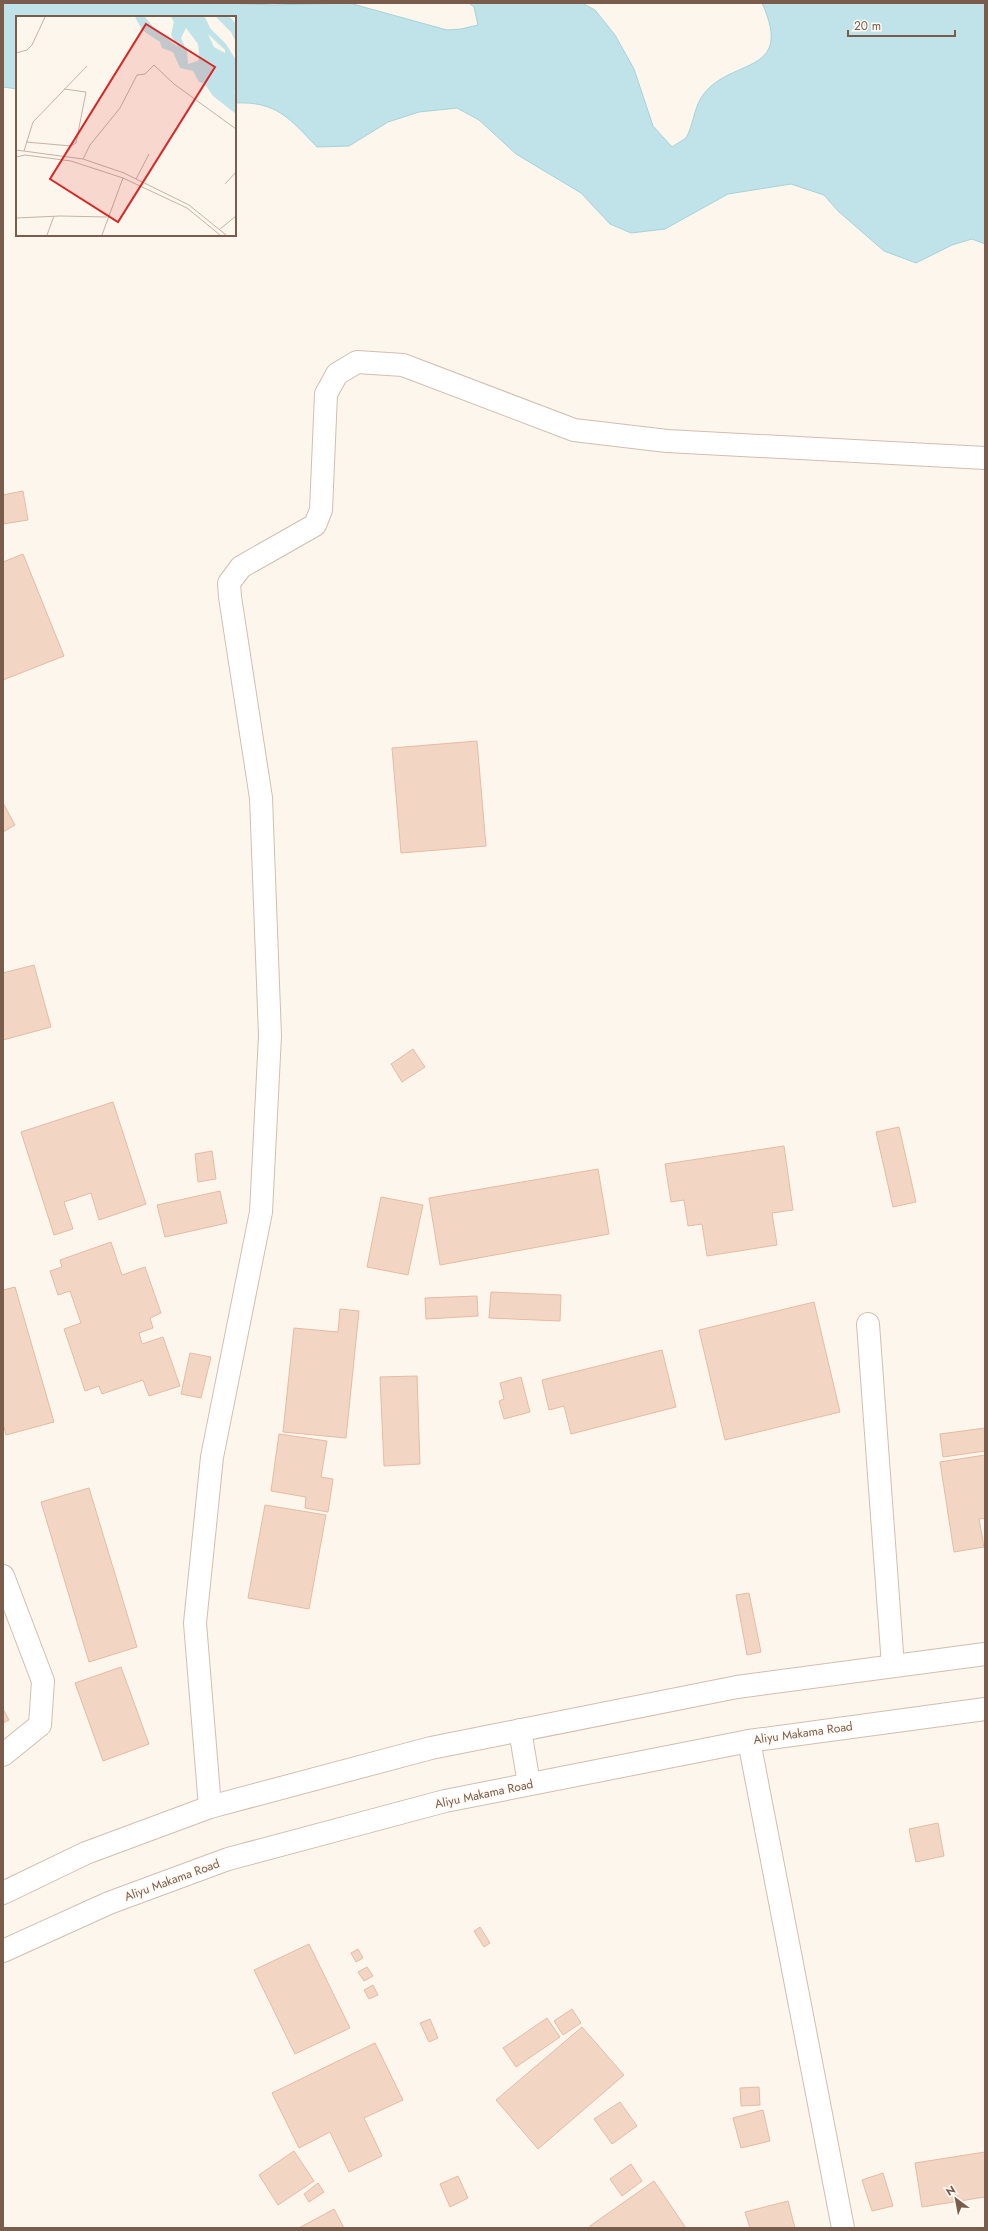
<svg xmlns="http://www.w3.org/2000/svg" width="988" height="2231" font-family="Jost,sans-serif">
	<style>
		.water { fill: #bfe3e8; stroke: #a5d3da }
		.building { fill: #f3d5c3; stroke: #e6bba3 }
		.lines { fill: none; stroke-linecap: round; stroke-linejoin: round }
		.minor-casing { stroke: #d1beb0; stroke-width: 24 }
		.tertiary-casing { stroke: #d1beb0; stroke-width: 24 }
		.minor { stroke: #fff; stroke-width: 22 }
		.tertiary { stroke: #fff; stroke-width: 22 }
		.labels { text-anchor: middle; dominant-baseline: central; stroke-width: 3.5; stroke-linejoin: round; paint-order: stroke }
		.street-label { font-size: 12px; fill: #7a5c4d; stroke: #fffaf3 }
		.inset-road { fill: none; stroke: #c5b3a7; stroke-width: 1 }
		.view { fill: #d62828; fill-opacity: 0.15; stroke: #d62828; stroke-width: 2 }
		.inset-edge { fill: none; stroke: #7a5c4d; stroke-width: 2 }
	</style>
	<rect width="100%" height="100%" fill="#fdf6ec"/>
	<!-- water -->
	<path class="water" d="M3,3h222l48,2 76,-2 98,27 14,-1 17,-4 -4,-18 -5,-4h113l13,7 20,25 19,34 19,57 19,21 14,-9c7,-12 8,-29 15,-40 26,-42 95,-20 61,-95h223v241l-13,-5 -20,6 -36,18 -32,-12 -46,-40 -14,-16 -33,-11 -63,10 -63,35 -34,4 -21,-9 -29,-31 -65,-39 -37,-34 -22,-12 -38,4 -31,10 -39,24 -32,1c-27,-28 -40,-46 -82,-44v-86h-218v72l-14,-2z"/>
	<!-- building -->
	<g class="building">
		<path d="M23,491l5,29 -25,4v-29z"/>
		<path d="M23,554l41,102 -61,24v-118z"/>
		<path d="M477,741l9,105 -85,7 -9,-105z"/>
		<path d="M3,803l12,22 -12,7z"/>
		<path d="M34,965l17,62 -48,13v-67z"/>
		<path d="M413,1049l12,18 -23,15 -11,-18z"/>
		<path d="M113,1102l33,102 -47,16 -8,-27 -27,9 9,27 -19,6 -33,-103z"/>
		<path d="M899,1127l17,75 -23,5 -17,-75z"/>
		<path d="M784,1146l9,64 -21,3 5,32 -70,11 -5,-32 -14,2 -4,-26 -13,2 -6,-38z"/>
		<path d="M212,1151l4,28 -18,3 -3,-28z"/>
		<path d="M598,1169l11,65 -169,31 -11,-67z"/>
		<path d="M220,1191l7,32 -62,14 -8,-32z"/>
		<path d="M381,1197l42,8 -15,70 -41,-8z"/>
		<path d="M111,1242l11,33 23,-8 16,46 -11,5 3,10 -14,5 3,11 21,-7 17,49 -31,10 -6,-16 -41,14 -3,-8 -14,5 -21,-62 17,-6 -11,-32 -12,4 -8,-24 12,-4 -2,-7z"/>
		<path d="M15,1287l39,135 -48,13 -3,-12v-133z"/>
		<path d="M491,1292l70,3 -1,26 -71,-3z"/>
		<path d="M477,1296l1,20 -52,3 -1,-21z"/>
		<path d="M814,1302l26,110 -115,28 -26,-110z"/>
		<path d="M340,1309l19,2 -13,127 -63,-6 11,-104 44,4z"/>
		<path d="M662,1350l14,57 -105,27 -7,-28 -15,4 -7,-30z"/>
		<path d="M190,1353l21,4 -10,41 -20,-4z"/>
		<path d="M417,1376l3,88 -36,2 -4,-89z"/>
		<path d="M521,1377l9,35 -26,7 -5,-18 5,-2 -4,-16z"/>
		<path d="M985,1428v23l-42,6 -3,-23z"/>
		<path d="M279,1434l48,7 -6,36 12,2 -5,33 -23,-4 1,-11 -35,-6z"/>
		<path d="M985,1455v63l-6,1 5,28 -30,5 -14,-90z"/>
		<path d="M89,1488l48,159 -48,15 -48,-160z"/>
		<path d="M265,1505l61,10 -17,94 -61,-11z"/>
		<path d="M749,1593l12,59 -14,3 -11,-60z"/>
		<path d="M121,1667l28,77 -46,17 -28,-78z"/>
		<path d="M3,1709l6,11 -6,3z"/>
		<path d="M938,1823l6,33 -28,6 -7,-33z"/>
		<path d="M480,1927l10,16 -6,4 -10,-16z"/>
		<path d="M309,1944l41,84 -55,26 -41,-84z"/>
		<path d="M358,1949l5,9 -7,4 -5,-9z"/>
		<path d="M367,1967l6,9 -9,5 -6,-9z"/>
		<path d="M373,1985l5,10 -9,4 -5,-9z"/>
		<path d="M572,2009l9,14 -18,12 -9,-14z"/>
		<path d="M547,2018l13,19 -44,30 -13,-19z"/>
		<path d="M430,2019l8,19 -9,4 -9,-19z"/>
		<path d="M582,2027l42,48 -86,74 -42,-49z"/>
		<path d="M375,2043l28,57 -39,18 18,38 -33,16 -19,-40 -31,16 -27,-55z"/>
		<path d="M759,2087l1,18 -19,1 -1,-18z"/>
		<path d="M620,2102l17,24 -25,18 -18,-25z"/>
		<path d="M763,2110l7,31 -29,7 -8,-30z"/>
		<path d="M294,2151l20,30 -36,24 -19,-30z"/>
		<path d="M985,2152v45l-63,10 -7,-44z"/>
		<path d="M631,2164l11,17 -20,15 -12,-17z"/>
		<path d="M883,2173l10,33 -21,5 -10,-31z"/>
		<path d="M458,2176l10,22 -18,9 -10,-23z"/>
		<path d="M654,2181l32,47h-95l-1,-2z"/>
		<path d="M318,2183l6,9 -15,10 -5,-8z"/>
		<path d="M788,2201l7,27h-45l-5,-16z"/>
		<path d="M334,2209l10,19h-45z"/>
	</g>
	<g class="lines">
		<defs>
			<g id="minor">
				<path d="M868,1324l25,342"/>
				<path d="M3,1576l40,105 -3,44 -37,30"/>
				<path d="M749,1741l94,487"/>
				<path d="M210,1807l-15,-184 17,-166 49,-245 9,-176 -9,-238 -31,-201 -1,-14 12,-16 74,-42 6,-15 5,-116 11,-20 20,-12 46,3 171,65 93,11 318,17"/>
			</g>
			<g id="tertiary">
				<path d="M520,1730l9,54"/>
				<path d="M3,1893l83,-40 124,-46 221,-59 306,-61 248,-33"/>
				<path d="M3,1951l106,-48 119,-44 217,-58 304,-60 236,-32"/>
			</g>
		</defs>
		<!-- minor casing -->
		<use href="#minor" class="minor-casing"/>
		<!-- tertiary casing -->
		<use href="#tertiary" class="tertiary-casing"/>
		<!-- minor -->
		<use href="#minor" class="minor"/>
		<!-- tertiary -->
		<use href="#tertiary" class="tertiary"/>
	</g>
	<g class="labels">
		<!-- street labels -->
		<g class="street-label">
			<text transform="translate(803 1733) rotate(-8)">Aliyu Makama Road</text>
			<text transform="translate(484 1794) rotate(-12)">Aliyu Makama Road</text>
			<text transform="translate(172 1880) rotate(-20)">Aliyu Makama Road</text>
		</g>
	</g>
	<!-- overview -->
	<g transform="translate(16 16)">
		<rect width="220" height="220" fill="#fdf6ec"/>
		<path d="M119,1h10l12,14 21,16 -7,-12 3,-13 -3,-5h34l5,11 16,16 10,16v31h-2l2,3v20l-23,-18 -9,-13 -5,-1 -6,-11 -13,-3 -7,-16 -11,-4 -2,-6 -18,-12zM170,12l12,16 1,9 -1,8 -10,3 -1,-13 -6,-13zM192,18l17,16v3l-11,-6zM200,1h14l6,7v18l-5,-10z" fill="#bfe3e8" fill-rule="evenodd"/>
		<path class="inset-road" d="M0,37l11,-3 5,-5 13,-28M10,126l45,4 5,-3 10,-51 -22,-3M0,134l67,9 41,14 65,32 37,30M8,135l9,-29 54,-56M0,141l9,-2 46,6 52,17 64,30 33,27M67,143l7,-14 30,-37 17,-33 8,-1 9,-9 20,19 62,45M120,163l13,-25M209,168l11,-12M0,202l44,-2 47,1M204,213l16,-13M31,219l7,-19M86,219l21,-57"/>
		<path class="view" d="M130,8l69,43 -97,155 -68,-43z"/>
		<rect width="220" height="220" class="inset-edge"/>
	</g>
	<!-- border -->
	<rect width="988" height="2231" fill="none" stroke="#7a5c4d" stroke-width="8"/>
	<!-- north arrow -->
	<g transform="translate(956 2199) rotate(328)" stroke="#fffaf3" stroke-width="3" paint-order="stroke">
	<path d="M0-3L7 15L0 10L-7 15Z" fill="#7a5c4d"/>
	<text y="-6" font-size="11" font-weight="bold" text-anchor="middle" fill="#7a5c4d">N</text>
	</g>
	<!-- scale -->
	<path d="M848 30v6h107v-6" fill="none" stroke="#7a5c4d" stroke-width="2"/>
	<text x="854" y="30" font-size="12" fill="#7a5c4d" stroke="#fffaf3" stroke-width="3" paint-order="stroke">20 m</text>
</svg>
